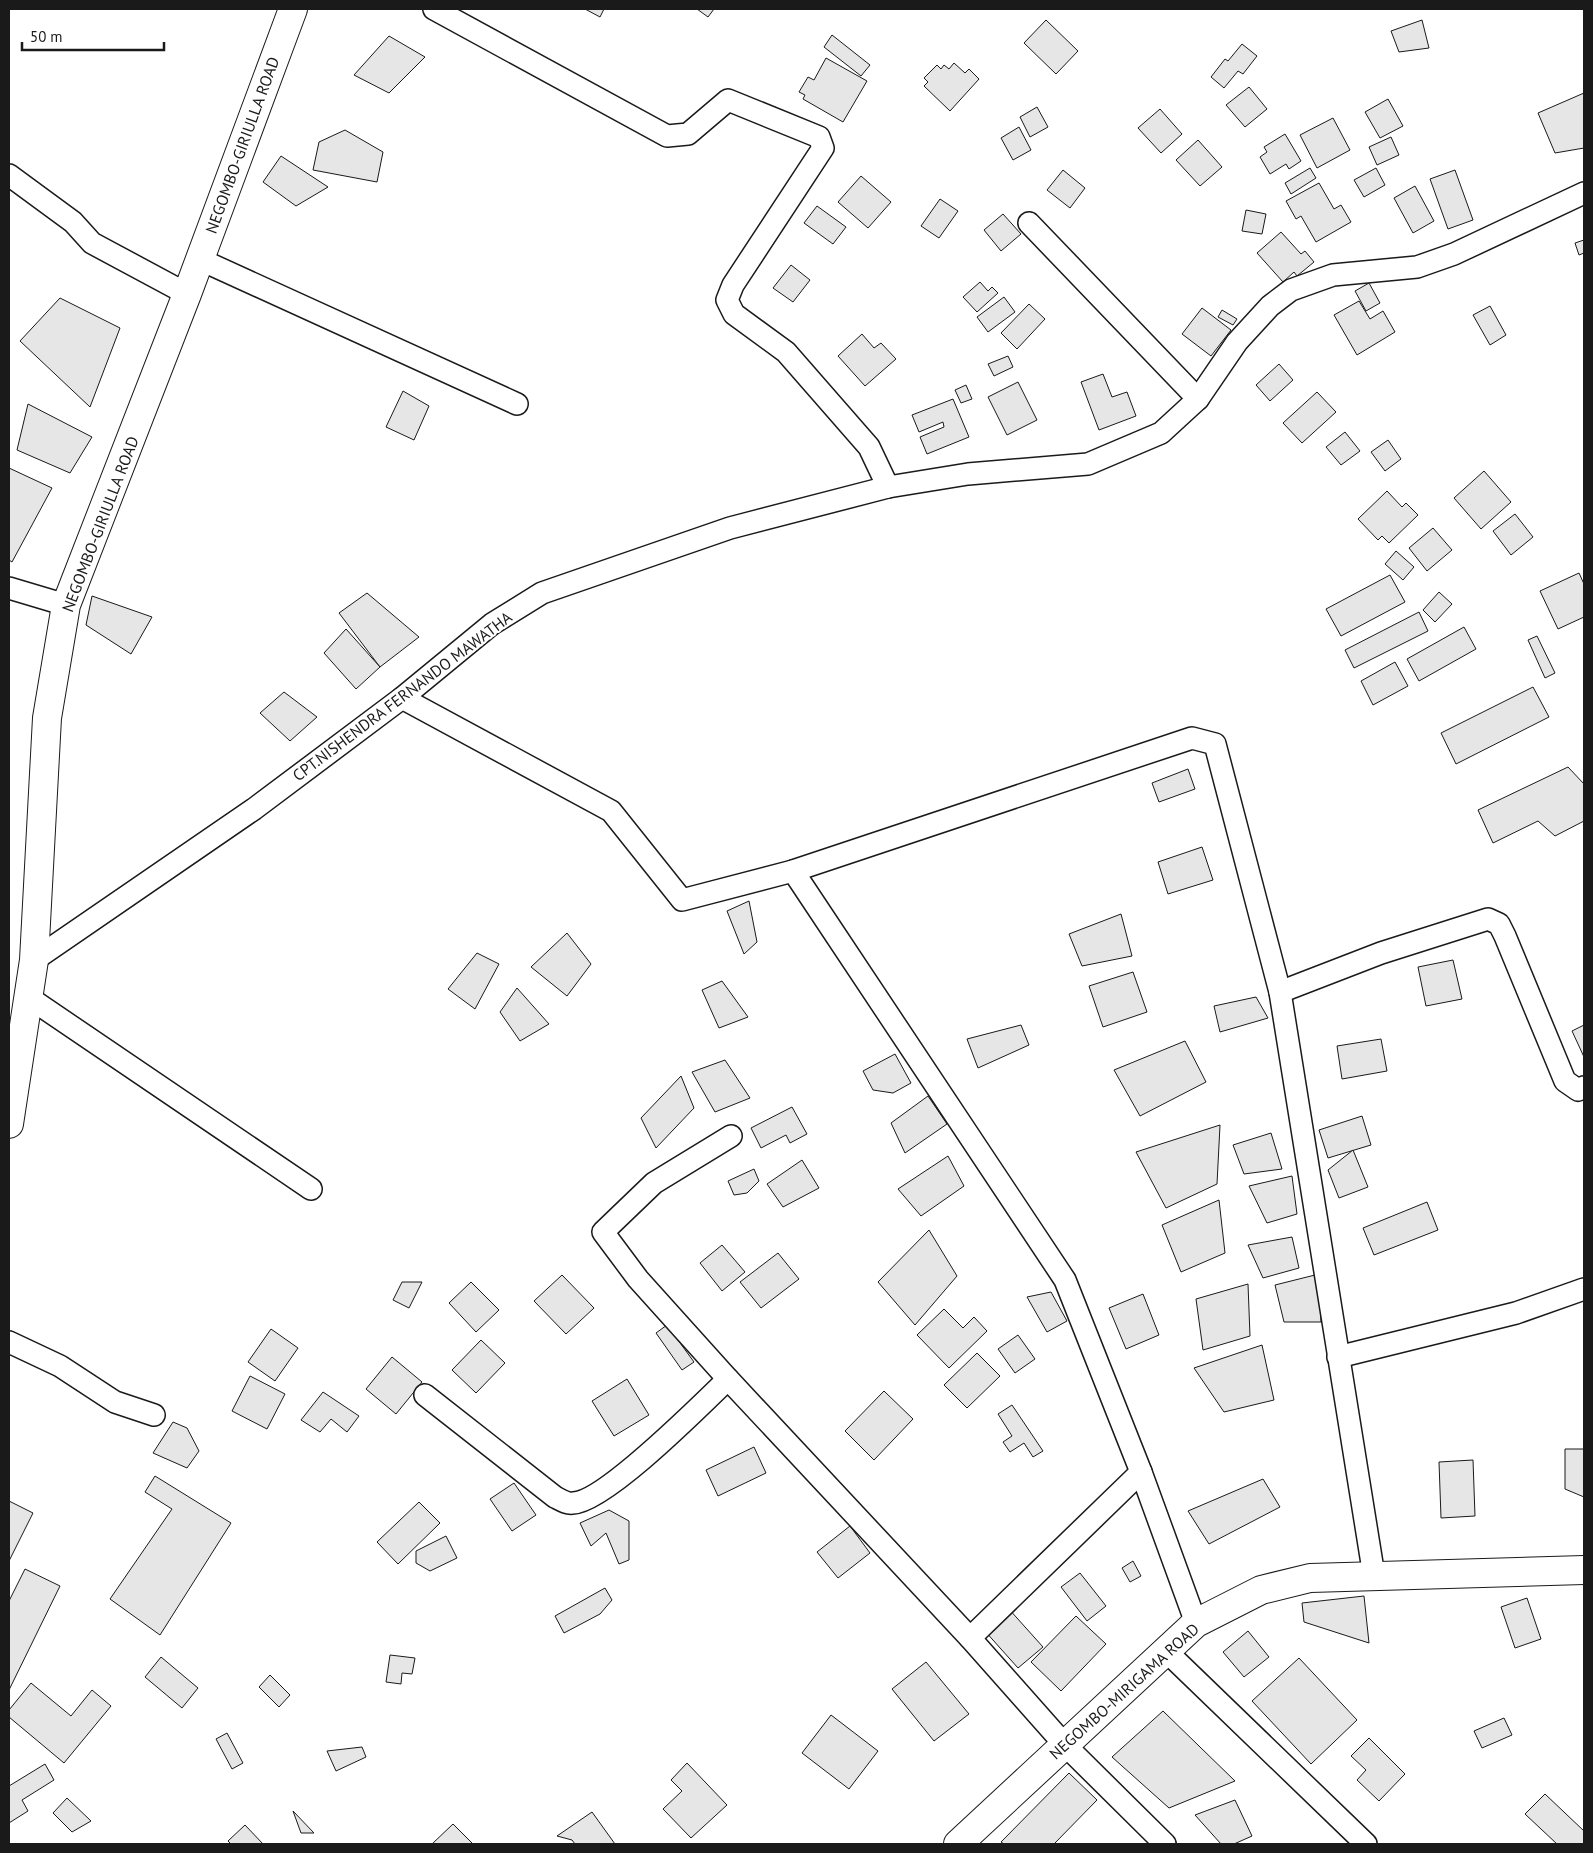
<svg xmlns="http://www.w3.org/2000/svg" width="1593" height="1853" font-family="'PT Sans',sans-serif">
	<style>
		.building { fill: #e6e6e6; stroke: #1a1a1a }
		.lines { fill: none; stroke-linecap: round; stroke-linejoin: round }
		.minor-casing { stroke: #1a1a1a; stroke-width: 24 }
		.major-casing { stroke: #1a1a1a; stroke-width: 30 }
		.minor { stroke: #fff; stroke-width: 21 }
		.major { stroke: #fff; stroke-width: 28 }
		.labels { text-anchor: middle; dominant-baseline: central; stroke-width: 4; stroke-linejoin: round; paint-order: stroke }
		.street-label { font-size: 16px; fill: #1a1a1a; stroke: #fff }
	</style>
	<rect width="100%" height="100%" fill="#fff"/>
	<!-- building -->
	<g class="building">
		<path d="M585,9h19l-4,8z"/>
		<path d="M697,9h17l-6,8z"/>
		<path d="M1046,20l32,31 -22,23 -32,-31z"/>
		<path d="M1422,20l7,28 -30,4 -8,-21z"/>
		<path d="M832,35l38,30 -9,11 -37,-29z"/>
		<path d="M389,36l36,21 -36,36 -35,-18z"/>
		<path d="M1242,44l15,12 -14,18 -5,-3 -14,17 -13,-11 14,-18 3,2z"/>
		<path d="M826,58l41,23 -24,41 -40,-23 2,-4 -6,-3 9,-15 6,3z"/>
		<path d="M954,63l11,10 4,-4 10,10 -29,32 -26,-25 4,-4 -4,-4 13,-13 4,4 3,-4 5,4z"/>
		<path d="M1249,87l18,22 -22,18 -19,-22z"/>
		<path d="M1584,93v55l-29,5 -17,-40z"/>
		<path d="M1388,99l15,27 -23,12 -15,-26z"/>
		<path d="M1037,107l11,20 -18,10 -10,-20z"/>
		<path d="M1160,109l22,25 -21,19 -23,-25z"/>
		<path d="M1333,118l17,32 -33,18 -17,-33z"/>
		<path d="M1019,127l12,23 -18,10 -12,-22z"/>
		<path d="M345,130l38,22 -6,30 -64,-12 6,-28z"/>
		<path d="M1285,134l16,27 -12,8 -3,-5 -16,10 -10,-17 7,-5 -3,-5z"/>
		<path d="M1391,137l8,18 -22,10 -8,-18z"/>
		<path d="M1198,140l24,27 -22,19 -24,-26z"/>
		<path d="M281,156l47,31 -32,19 -33,-24z"/>
		<path d="M1310,168l6,10 -25,16 -6,-11z"/>
		<path d="M1376,168l9,17 -21,12 -10,-17z"/>
		<path d="M1063,170l22,18 -15,20 -23,-18z"/>
		<path d="M1455,170l18,50 -25,9 -18,-50z"/>
		<path d="M861,176l30,26 -23,26 -30,-26z"/>
		<path d="M1319,183l15,26 7,-4 10,17 -35,20 -15,-26 -5,3 -10,-18z"/>
		<path d="M1415,186l19,35 -21,12 -19,-35z"/>
		<path d="M940,199l18,12 -19,27 -18,-12z"/>
		<path d="M817,206l29,21 -13,17 -29,-21z"/>
		<path d="M1246,210l20,4 -4,20 -20,-3z"/>
		<path d="M1003,214l18,20 -20,17 -17,-21z"/>
		<path d="M1281,232l20,22 4,-3 9,11 -17,14 -3,-4 -11,10 -26,-29z"/>
		<path d="M1584,240v13l-5,2 -4,-12z"/>
		<path d="M791,265l19,15 -17,22 -20,-14z"/>
		<path d="M980,282l8,9 4,-4 6,6 -21,19 -14,-15z"/>
		<path d="M1369,283l11,20 -14,8 -11,-20z"/>
		<path d="M1004,297l11,15 -27,20 -11,-15z"/>
		<path d="M60,298l60,30 -30,79 -70,-66z"/>
		<path d="M1359,301l11,18 13,-8 12,21 -38,23 -23,-40z"/>
		<path d="M1029,304l16,15 -28,30 -16,-16z"/>
		<path d="M1490,306l16,29 -16,10 -17,-30z"/>
		<path d="M1202,308l29,22 -20,26 -29,-22z"/>
		<path d="M1222,310l15,9 -4,6 -15,-8z"/>
		<path d="M862,334l12,14 7,-5 15,16 -31,27 -27,-30z"/>
		<path d="M1008,356l5,11 -19,9 -6,-12z"/>
		<path d="M1279,364l14,16 -23,21 -14,-16z"/>
		<path d="M1103,374l9,23 15,-5 9,24 -37,14 -18,-48z"/>
		<path d="M1018,382l19,38 -30,15 -19,-38z"/>
		<path d="M966,385l6,14 -11,4 -6,-13z"/>
		<path d="M403,391l26,15 -15,34 -28,-13z"/>
		<path d="M1317,392l19,20 -34,31 -19,-20z"/>
		<path d="M953,399l16,38 -42,17 -7,-17 24,-10 -1,-5 -24,10 -7,-17z"/>
		<path d="M28,404l64,33 -22,36 -53,-23z"/>
		<path d="M1345,432l15,19 -19,14 -15,-18z"/>
		<path d="M1388,440l13,19 -16,12 -14,-19z"/>
		<path d="M9,468l43,20 -40,74 -3,-2z"/>
		<path d="M1484,471l27,31 -30,27 -27,-31z"/>
		<path d="M1387,491l15,16 4,-4 12,12 -29,28 -7,-7 -4,4 -20,-21z"/>
		<path d="M1515,514l18,23 -22,18 -18,-24z"/>
		<path d="M1433,528l19,22 -25,21 -18,-23z"/>
		<path d="M1396,551l18,16 -11,13 -18,-16z"/>
		<path d="M1579,573l5,11v33l-26,12 -18,-38z"/>
		<path d="M1390,575l15,27 -64,34 -15,-27z"/>
		<path d="M1439,592l13,12 -17,18 -12,-12z"/>
		<path d="M367,593l52,44 -39,30 -41,-54z"/>
		<path d="M92,596l60,21 -21,37 -45,-29z"/>
		<path d="M1419,612l9,19 -74,37 -9,-18z"/>
		<path d="M1464,627l12,22 -57,32 -12,-22z"/>
		<path d="M346,629l34,38 -24,22 -32,-36z"/>
		<path d="M1537,636l18,37 -10,5 -17,-38z"/>
		<path d="M1395,662l13,24 -35,19 -12,-24z"/>
		<path d="M1533,687l16,30 -93,47 -15,-31z"/>
		<path d="M284,692l33,25 -27,24 -30,-28z"/>
		<path d="M1568,767l16,17v37l-29,15 -17,-15 -45,22 -15,-33z"/>
		<path d="M1188,769l7,20 -36,13 -7,-19z"/>
		<path d="M1202,847l11,33 -45,14 -10,-32z"/>
		<path d="M749,901l8,41 -13,12 -17,-43z"/>
		<path d="M1121,914l11,42 -50,10 -13,-32z"/>
		<path d="M567,933l24,31 -24,32 -36,-29z"/>
		<path d="M477,953l22,11 -24,45 -27,-20z"/>
		<path d="M1453,960l9,39 -36,7 -8,-39z"/>
		<path d="M1133,972l14,40 -44,15 -14,-41z"/>
		<path d="M722,981l26,36 -29,11 -17,-38z"/>
		<path d="M517,988l32,36 -29,17 -20,-29z"/>
		<path d="M1256,997l12,21 -48,14 -6,-26z"/>
		<path d="M1021,1025l8,20 -51,23 -11,-29z"/>
		<path d="M1584,1025v32l-12,-26z"/>
		<path d="M1381,1039l6,32 -45,8 -5,-33z"/>
		<path d="M1185,1041l21,41 -66,34 -26,-46z"/>
		<path d="M895,1054l16,29 -18,10 -20,-3 -10,-19z"/>
		<path d="M725,1060l25,38 -35,14 -23,-40z"/>
		<path d="M681,1076l13,32 -38,40 -15,-30z"/>
		<path d="M928,1096l19,28 -42,29 -14,-30z"/>
		<path d="M792,1107l15,27 -17,9 -4,-8 -25,13 -10,-20z"/>
		<path d="M1362,1116l9,29 -43,13 -9,-28z"/>
		<path d="M1220,1125l-3,59 -51,24 -30,-56z"/>
		<path d="M1271,1133l11,36 -38,5 -11,-29z"/>
		<path d="M1353,1150l15,37 -29,11 -11,-28z"/>
		<path d="M948,1156l16,30 -43,30 -23,-27z"/>
		<path d="M802,1160l17,28 -36,19 -16,-23z"/>
		<path d="M754,1169l5,12 -12,12 -13,2 -6,-14z"/>
		<path d="M1292,1176l5,38 -30,9 -18,-37z"/>
		<path d="M1219,1200l6,53 -44,19 -19,-47z"/>
		<path d="M1427,1202l11,28 -64,25 -11,-27z"/>
		<path d="M929,1230l28,46 -42,49 -37,-43z"/>
		<path d="M1292,1237l7,31 -36,10 -15,-33z"/>
		<path d="M722,1245l23,27 -23,19 -22,-28z"/>
		<path d="M778,1253l21,26 -38,29 -21,-26z"/>
		<path d="M1319,1274l2,48h-37l-9,-37z"/>
		<path d="M562,1275l32,33 -28,26 -32,-33z"/>
		<path d="M402,1282h20l-13,26 -16,-8z"/>
		<path d="M471,1282l28,28 -23,22 -27,-29z"/>
		<path d="M1248,1284l2,52 -47,14 -7,-51z"/>
		<path d="M1051,1292l16,29 -20,11 -20,-35z"/>
		<path d="M1143,1294l16,41 -33,14 -17,-41z"/>
		<path d="M944,1309l19,19 11,-11 13,14 -38,37 -32,-33z"/>
		<path d="M667,1325l27,37 -12,8 -26,-37z"/>
		<path d="M271,1329l27,19 -23,33 -27,-19z"/>
		<path d="M1018,1335l17,24 -20,14 -17,-24z"/>
		<path d="M481,1340l24,23 -29,30 -24,-23z"/>
		<path d="M1262,1345l12,55 -50,12 -30,-44z"/>
		<path d="M977,1353l23,23 -33,32 -23,-23z"/>
		<path d="M392,1357l30,25 -26,32 -30,-25z"/>
		<path d="M250,1376l35,18 -18,35 -35,-18z"/>
		<path d="M627,1379l22,36 -35,21 -22,-35z"/>
		<path d="M884,1391l29,28 -39,41 -29,-29z"/>
		<path d="M323,1392l36,24 -12,16 -16,-13 -11,13 -19,-12z"/>
		<path d="M1012,1405l31,46 -10,6 -9,-14 -14,9 -7,-10 9,-6 -14,-22z"/>
		<path d="M173,1422l14,6 12,23 -12,17 -34,-15z"/>
		<path d="M754,1447l12,26 -48,23 -12,-26z"/>
		<path d="M1565,1449h19v48l-19,-8z"/>
		<path d="M1473,1460l2,56 -34,2 -2,-56z"/>
		<path d="M155,1476l76,47 -71,112 -50,-36 62,-90 -27,-17z"/>
		<path d="M1263,1479l17,28 -71,37 -21,-33z"/>
		<path d="M514,1483l22,32 -24,16 -22,-32z"/>
		<path d="M9,1501l24,12 -24,48z"/>
		<path d="M419,1502l21,21 -42,41 -21,-22z"/>
		<path d="M609,1510l20,11v39l-10,4 -13,-31 -15,13 -11,-23z"/>
		<path d="M850,1526l20,27 -32,25 -21,-26z"/>
		<path d="M446,1536l11,22 -27,13 -14,-8v-12z"/>
		<path d="M1133,1561l8,15 -11,6 -8,-14z"/>
		<path d="M25,1569l35,17 -51,104v-89z"/>
		<path d="M1080,1573l26,33 -19,15 -26,-34z"/>
		<path d="M605,1588l7,12 -12,14 -36,19 -9,-17z"/>
		<path d="M1364,1596l5,47 -65,-21 -2,-19z"/>
		<path d="M1527,1598l14,41 -26,9 -14,-41z"/>
		<path d="M1008,1608l35,39 -25,21 -34,-38z"/>
		<path d="M1076,1616l30,28 -45,47 -30,-29z"/>
		<path d="M1248,1631l21,26 -25,20 -21,-25z"/>
		<path d="M390,1655l25,3 -3,16 -10,-1 -1,11 -15,-2z"/>
		<path d="M161,1657l37,31 -16,20 -37,-31z"/>
		<path d="M1299,1658l58,62 -46,44 -59,-63z"/>
		<path d="M926,1662l43,52 -35,27 -42,-52z"/>
		<path d="M270,1675l20,20 -11,12 -20,-20z"/>
		<path d="M31,1683l40,33 21,-26 19,16 -47,57 -55,-46v-7z"/>
		<path d="M1163,1711l72,70 -66,27 -57,-51z"/>
		<path d="M831,1715l47,36 -29,38 -47,-36z"/>
		<path d="M1504,1718l8,17 -30,13 -8,-17z"/>
		<path d="M227,1733l16,30 -11,6 -16,-30z"/>
		<path d="M1369,1738l36,36 -26,27 -22,-21 9,-10 -15,-14z"/>
		<path d="M362,1747l4,10 -30,14 -9,-20z"/>
		<path d="M687,1763l40,42 -36,33 -28,-29 19,-18 -11,-11z"/>
		<path d="M45,1764l9,16 -32,20 6,11 -19,12v-37z"/>
		<path d="M1069,1773l28,27 -43,44h-50l-3,-2z"/>
		<path d="M1545,1794l39,37v13h-27l-32,-30z"/>
		<path d="M67,1798l24,23 -19,11 -19,-19z"/>
		<path d="M1235,1800l17,36 -18,8h-13l-26,-29z"/>
		<path d="M293,1811l21,22h-13z"/>
		<path d="M592,1812l23,32h-40l-3,-4 -15,-4z"/>
		<path d="M453,1824l20,20h-41z"/>
		<path d="M245,1825l18,19h-32l-3,-3z"/>
	</g>
	<g class="lines">
		<defs>
			<g id="minor">
				<path d="M434,9l233,127 21,-2 40,-34 91,37 4,11 -90,137 -6,15 7,14 52,38 83,95 19,40"/>
				<path d="M9,175l64,47 19,21 95,51"/>
				<path d="M1029,223l169,176"/>
				<path d="M199,259l318,145"/>
				<path d="M9,588l57,17"/>
				<path d="M402,698l209,113 71,89 111,-29 399,-133 23,6 65,248 94,584"/>
				<path d="M793,871l272,409 76,192 55,151"/>
				<path d="M34,960l220,-151 148,-111 90,-74 50,-31 188,-65 158,-41 80,-13 120,-10 73,-31 37,-34 39,-57 33,-36 21,-16 42,-15 84,-8 37,-13 130,-61"/>
				<path d="M1280,992l101,-39 107,-34 11,5 6,12 60,145 13,9 6,-3"/>
				<path d="M28,997l283,192"/>
				<path d="M9,1342l51,24 55,36 39,13"/>
				<path d="M1338,1357l178,-44 68,-24"/>
				<path d="M728,1379l-90,-100 -35,-47 51,-49 77,-47"/>
				<path d="M425,1395l130,102c6,3 12,7 18,6 32,-1 129,-99 155,-124l242,259 94,106 101,100"/>
				<path d="M970,1638l171,-166"/>
				<path d="M1166,1651l200,193"/>
			</g>
			<g id="major">
				<path d="M9,1124l25,-164 13,-242 19,-113 121,-311 106,-285"/>
				<path d="M958,1844l238,-221 65,-33 49,-12 274,-8"/>
			</g>
		</defs>
		<!-- minor casing -->
		<use href="#minor" class="minor-casing"/>
		<!-- major casing -->
		<use href="#major" class="major-casing"/>
		<!-- minor -->
		<use href="#minor" class="minor"/>
		<!-- major -->
		<use href="#major" class="major"/>
	</g>
	<g class="labels">
		<!-- street labels -->
		<g class="street-label">
			<text transform="translate(242 145) rotate(-70)">NEGOMBO-GIRIULLA ROAD</text>
			<text transform="translate(100 524) rotate(-69)">NEGOMBO-GIRIULLA ROAD</text>
			<text transform="translate(402 696) rotate(-37)">CPT.NISHENDRA FERNANDO MAWATHA</text>
			<text transform="translate(1124 1691) rotate(-42)">NEGOMBO-MIRIGAMA ROAD</text>
		</g>
	</g>
	<!-- border -->
	<rect width="1593" height="1853" fill="none" stroke="#1a1a1a" stroke-width="20"/>
	<!-- scale -->
	<path d="M22 42v8h142v-8" fill="none" stroke="#1a1a1a" stroke-width="2.5"/>
	<text x="30" y="42" font-size="15" fill="#1a1a1a" stroke="#ffffff" stroke-width="4" paint-order="stroke">50 m</text>
</svg>
